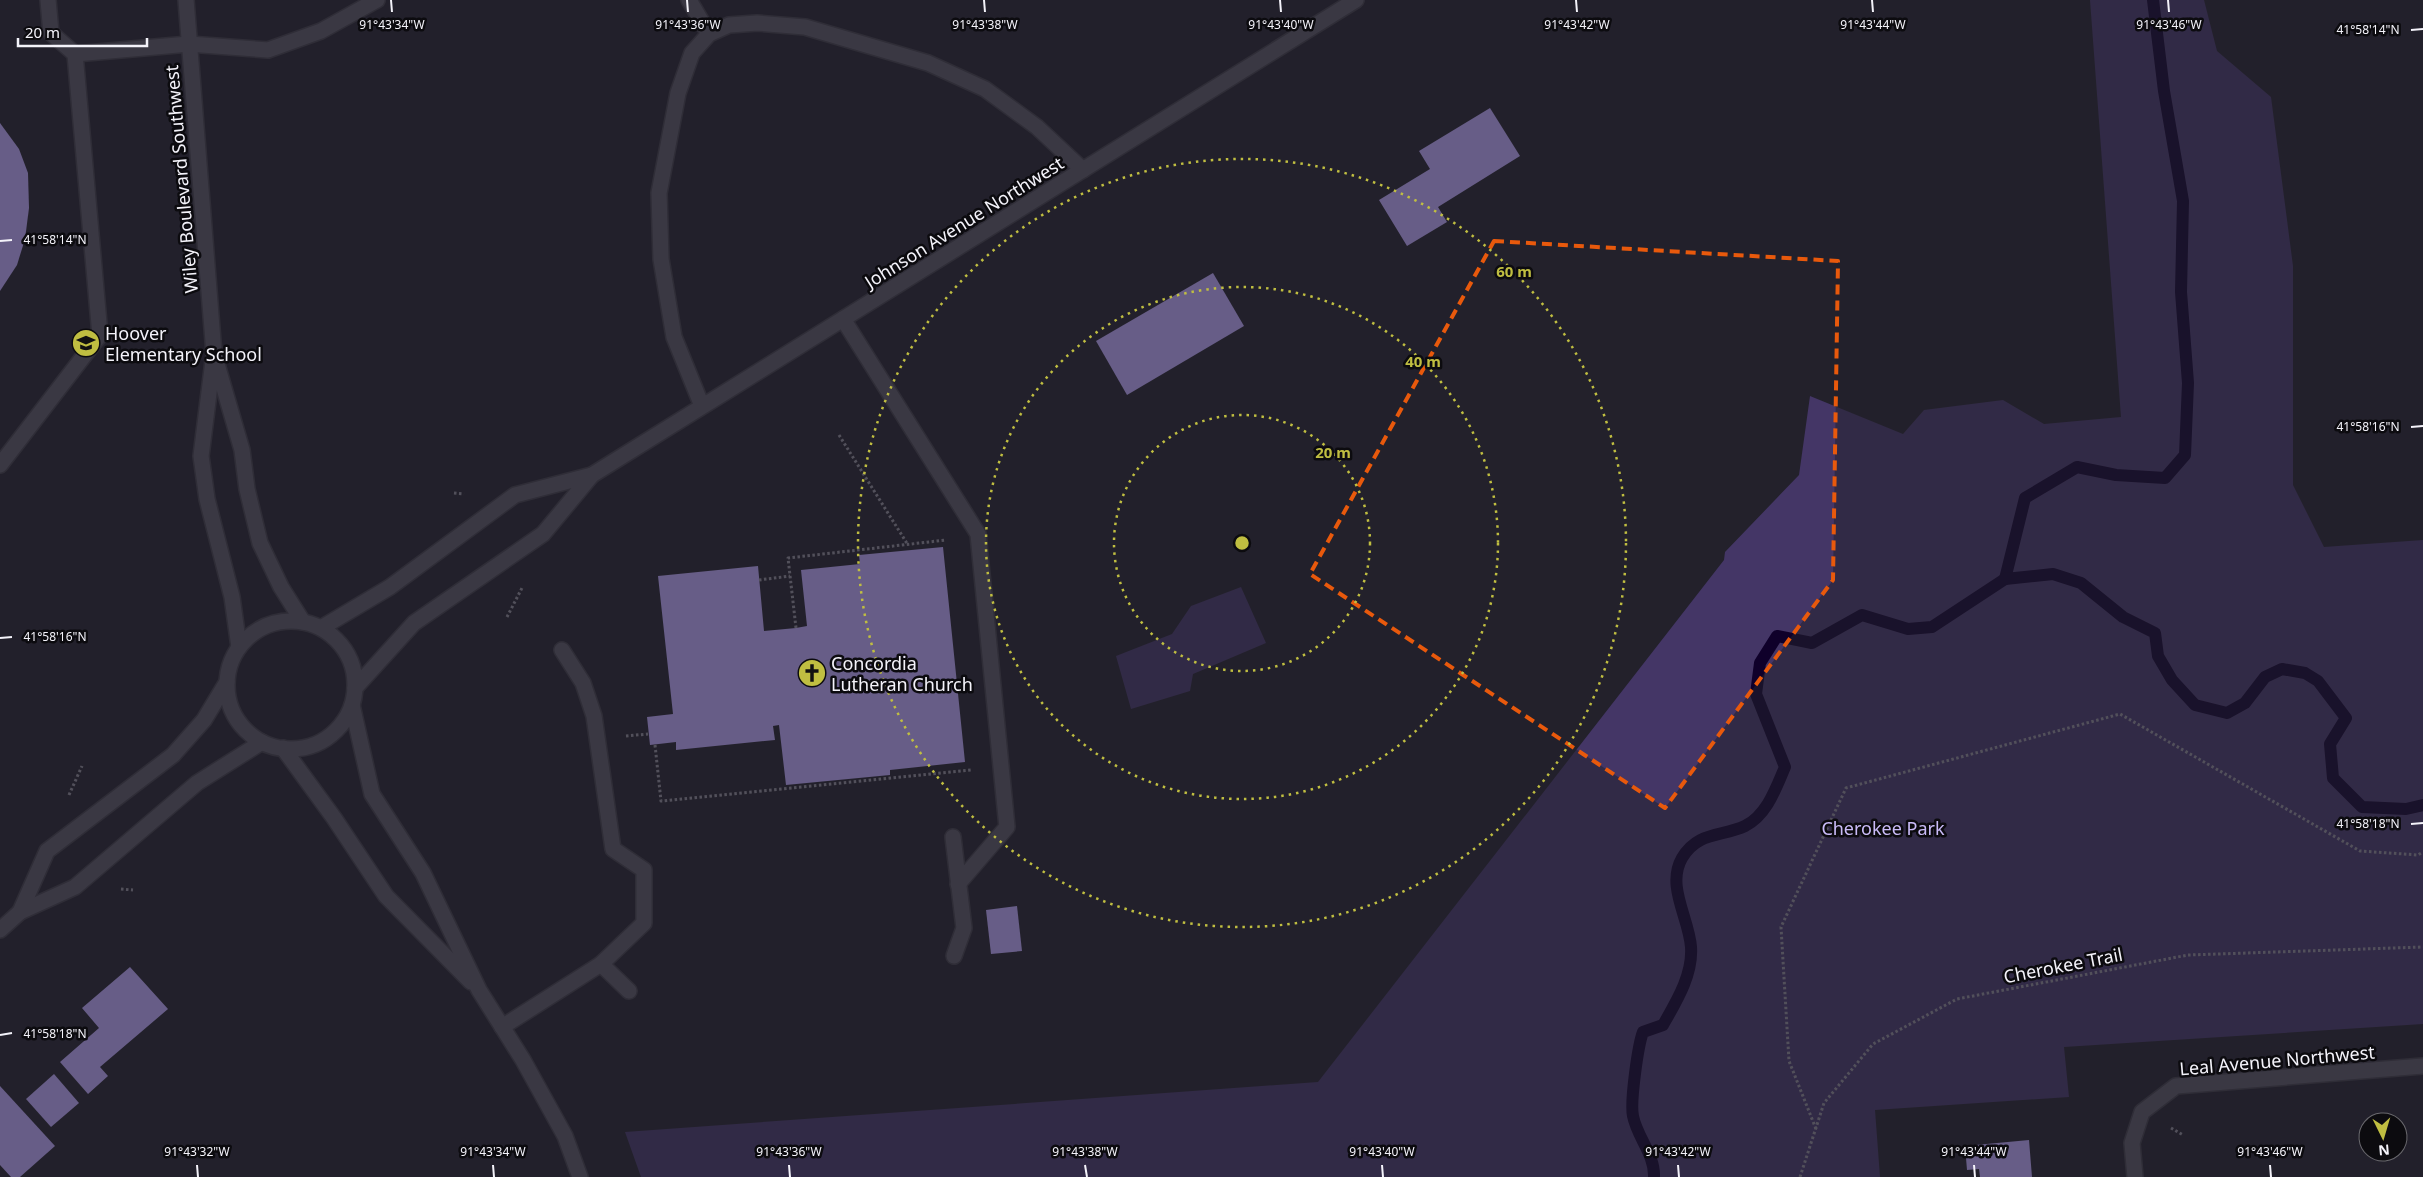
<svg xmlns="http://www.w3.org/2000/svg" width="2423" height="1177" font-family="'Noto Sans',sans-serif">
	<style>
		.green { fill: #443666 }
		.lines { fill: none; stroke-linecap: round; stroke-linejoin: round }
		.stream { stroke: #0f002a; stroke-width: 12 }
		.building { fill: #baa6f5 }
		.lane-casing { stroke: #3f3d46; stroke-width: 18 }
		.street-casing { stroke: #3f3d46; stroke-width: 18 }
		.secondary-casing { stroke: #3f3d46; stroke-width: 18 }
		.path { stroke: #8d8b94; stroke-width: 3; stroke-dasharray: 2.5 2.5; stroke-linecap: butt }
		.lane { stroke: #585661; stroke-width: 15 }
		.street { stroke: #585661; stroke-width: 15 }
		.secondary { stroke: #585661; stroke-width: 15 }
		.marked { fill: none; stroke: #e8590c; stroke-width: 4; stroke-dasharray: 10 6; stroke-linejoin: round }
		.ticks { fill: none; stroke: #f4f3fa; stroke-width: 2 }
		.ring { fill: none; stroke: #c0be41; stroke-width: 2.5; stroke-dasharray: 2.5 5 }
		.labels { text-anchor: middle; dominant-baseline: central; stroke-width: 5; stroke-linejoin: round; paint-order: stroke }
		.street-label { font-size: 18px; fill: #f4f3fa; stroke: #0c0b0f }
		.poi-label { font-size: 18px; fill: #f4f3fa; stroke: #0c0b0f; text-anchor: start }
		.park-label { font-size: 18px; fill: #cabbf8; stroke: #0c0b0f }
		.ticks-label { font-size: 12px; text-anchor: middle; fill: #f4f3fa; stroke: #0c0b0f; stroke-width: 5; stroke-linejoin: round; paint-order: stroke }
		.centre { fill: #c0be41; stroke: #0c0b0f; stroke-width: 2.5 }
		.ring-label { font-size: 15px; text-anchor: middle; font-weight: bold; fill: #c0be41; stroke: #0c0b0f; stroke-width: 5; stroke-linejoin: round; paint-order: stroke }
	</style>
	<rect width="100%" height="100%" fill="#23212b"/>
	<!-- green -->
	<g class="green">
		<path d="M2090,0h114l13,51 54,46 22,169v219l31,62 99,-7v484l-359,23 5,50 -194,13 5,67h-1239l-16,-45 693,-50 406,-522 1,-8 74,-77 11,-79 93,38 21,-24 79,-10 41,24 77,-7z"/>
		<path d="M1241,587l25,56 -73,31 -3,17 -59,18 -15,-53 56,-22 19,-28z"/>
	</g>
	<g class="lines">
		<!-- stream -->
		<g class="stream">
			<path d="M2005,579l20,-81 52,-31 39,8 49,3 20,-23 3,-72 -7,-91 2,-91 -19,-110 -11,-91"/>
			<path d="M1654,1177c1,-22 -17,-40 -21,-61 -3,-14 5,-71 10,-84l20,-7c13,-23 30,-50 28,-78 -2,-29 -25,-61 -9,-89 16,-27 40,-21 63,-32 22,-11 31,-38 40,-59l-29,-73 4,-31 17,-27 35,7 50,-28 46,14 24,-2 73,-48 48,-5 28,9 42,34 32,16 3,23 14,24 23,25 32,8 18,-10 20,-26 17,-8 23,4 13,8 28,37 -16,26 3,34 29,29 44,2 17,-4"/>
		</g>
	</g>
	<!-- building -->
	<g class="building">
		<path d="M1490,108l30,48 -82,51 9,15 -40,24 -28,-46 51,-31 -11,-18z"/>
		<path d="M0,123l19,26 9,24 1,35 -4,31 -8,26 -17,26z"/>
		<path d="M1213,273l31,53 -117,69 -31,-54z"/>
		<path d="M943,547l22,215 -75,8v5l-104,10 -7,-60 -6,1 2,14 -99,10v-8l-26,3 -3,-28 26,-3 -15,-138 100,-10 6,65 32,-3 11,-2 -6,-56 59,-6 -1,-9z"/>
		<path d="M1017,906l5,45 -31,3 -5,-44z"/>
		<path d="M130,967l38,42 -68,58 8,9 -20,18 -28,-32 39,-34 -17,-20z"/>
		<path d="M54,1074l25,29 -28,24 -25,-28z"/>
		<path d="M0,1086l55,60 -35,31h-9l-11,-12z"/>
		<path d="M2029,1140l3,37h-52l-1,-8 -12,1 -2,-24z"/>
	</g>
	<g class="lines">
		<defs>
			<g id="lane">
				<path d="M689,0l20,34"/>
				<path d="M75,54l114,-10 79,6 53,-19 56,-31"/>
				<path d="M843,319l135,215 29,293 -49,57"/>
				<path d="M702,406l-28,-69 -13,-78 -2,-66 19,-100 14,-40 17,-19 20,-9 28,-2 48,4 123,36 57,26 52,38 46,43"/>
				<path d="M0,465l100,-130 -25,-281 -24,-21 -3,-33"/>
				<path d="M562,650l21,33 11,33 19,133 31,21v53l-43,41"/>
				<path d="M953,837l11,91 -10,28"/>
				<path d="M502,1027l99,-63 28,27"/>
			</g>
			<path id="street" d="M2135,1177l-3,-34 10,-31 34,-26 247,-20"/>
			<g id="secondary">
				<path d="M186,0l28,354 28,96 5,39 13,54 21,44 22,35"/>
				<path d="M213,361l-12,95 6,43 25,98 7,50"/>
				<circle cx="291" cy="685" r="64"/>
				<path d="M321,628l69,-41 125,-92 77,-20 764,-475"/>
				<path d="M355,688l59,-65 129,-89 49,-59"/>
				<path d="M352,705l20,89 51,79 56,117 44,70 42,76 15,41"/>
				<path d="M283,748l51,70 52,78 85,86"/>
				<path d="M20,912l27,-61 126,-96 31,-35 23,-38"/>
				<path d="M0,930l20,-18 55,-25 122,-104 65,-41"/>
			</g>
		</defs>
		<!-- lane casing -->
		<use href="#lane" class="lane-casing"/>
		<!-- street casing -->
		<use href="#street" class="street-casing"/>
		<!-- secondary casing -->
		<use href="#secondary" class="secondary-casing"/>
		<!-- path -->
		<g class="path">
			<path d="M839,435l69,110"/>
			<path d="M454,493l10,1"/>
			<path d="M759,580l31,-4"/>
			<path d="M507,617l16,-31"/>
			<path d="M796,628l-8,-70 158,-18"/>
			<path d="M626,736l22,-2"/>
			<path d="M655,745l6,56 310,-31"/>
			<path d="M69,795l13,-29"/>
			<path d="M121,889l12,1"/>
			<path d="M2171,1128l12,7"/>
			<path d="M1816,1129l-27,-68 -8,-134 65,-139 274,-74 240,137 58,4 5,-3"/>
			<path d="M1800,1177l24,-74 49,-59 84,-45 231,-44 235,-8"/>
		</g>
		<!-- lane -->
		<use href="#lane" class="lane"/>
		<!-- street -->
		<use href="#street" class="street"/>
		<!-- secondary -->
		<use href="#secondary" class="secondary"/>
	</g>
	<!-- marked area -->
	<path d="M0 0H2423V1177H0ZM1494,241l344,20 -5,319 -168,228 -355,-234z" fill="#23212b" fill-opacity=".55" fill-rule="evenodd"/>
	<path class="marked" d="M1494,241l344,20 -5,319 -168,228 -355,-234z"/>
	<!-- ticks -->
	<path class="ticks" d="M391,0l1,12M687,0l1,12M984,0l1,12M1280,0l1,12M1576,0l1,12M1872,0l1,12M2168,0l1,12M2411,30l12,-1M0,241l12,-1M2411,427l12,-1M0,638l12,-1M2411,824l12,-1M0,1035l12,-2M197,1165l1,12M493,1165l1,12M789,1165l1,12M1085,1165l2,12M1382,1165l1,12M1678,1165l1,12M1974,1165l1,12M2270,1165l1,12"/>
	<!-- distance rings -->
	<g class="ring">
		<circle cx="1242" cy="543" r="128"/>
		<circle cx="1242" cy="543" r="256"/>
		<circle cx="1242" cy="543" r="384"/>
	</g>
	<!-- icons -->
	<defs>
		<symbol id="school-disc" viewBox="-11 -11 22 22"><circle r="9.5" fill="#c0be41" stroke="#0c0b0f"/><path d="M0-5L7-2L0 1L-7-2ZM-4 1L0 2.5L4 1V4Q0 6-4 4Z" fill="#111"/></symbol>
		<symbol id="church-disc" viewBox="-11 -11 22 22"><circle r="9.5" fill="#c0be41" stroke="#0c0b0f"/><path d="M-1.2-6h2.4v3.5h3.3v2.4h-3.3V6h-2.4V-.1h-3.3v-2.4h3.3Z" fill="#111"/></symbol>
	</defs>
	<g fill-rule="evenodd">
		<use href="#school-disc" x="70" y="327" width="32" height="32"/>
		<use href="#church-disc" x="796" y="657" width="32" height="32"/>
	</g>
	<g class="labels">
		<!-- street labels -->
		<g class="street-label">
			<text transform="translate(181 179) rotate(-95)">Wiley Boulevard Southwest</text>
			<text transform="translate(964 222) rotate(-32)">Johnson Avenue Northwest</text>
			<text transform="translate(2063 965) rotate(-11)">Cherokee Trail</text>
			<text transform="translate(2277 1060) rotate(-5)">Leal Avenue Northwest</text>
		</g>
		<!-- poi labels -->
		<g class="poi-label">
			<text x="105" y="333">Hoover<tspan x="105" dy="21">Elementary School</tspan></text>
			<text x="831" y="663">Concordia<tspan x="831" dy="21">Lutheran Church</tspan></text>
		</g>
		<!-- park labels -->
		<g class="park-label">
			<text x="1883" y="828">Cherokee Park</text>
		</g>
	</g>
	<g class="ticks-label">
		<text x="392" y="29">91°43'34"W</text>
		<text x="688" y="29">91°43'36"W</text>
		<text x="985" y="29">91°43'38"W</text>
		<text x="1281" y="29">91°43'40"W</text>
		<text x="1577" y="29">91°43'42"W</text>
		<text x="1873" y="29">91°43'44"W</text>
		<text x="2169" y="29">91°43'46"W</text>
		<text x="2368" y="34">41°58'14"N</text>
		<text x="55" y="244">41°58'14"N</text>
		<text x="2368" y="431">41°58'16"N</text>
		<text x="55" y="641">41°58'16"N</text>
		<text x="2368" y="828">41°58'18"N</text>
		<text x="55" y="1038">41°58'18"N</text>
		<text x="197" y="1156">91°43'32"W</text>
		<text x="493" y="1156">91°43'34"W</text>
		<text x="789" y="1156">91°43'36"W</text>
		<text x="1085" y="1156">91°43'38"W</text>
		<text x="1382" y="1156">91°43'40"W</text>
		<text x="1678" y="1156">91°43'42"W</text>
		<text x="1974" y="1156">91°43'44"W</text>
		<text x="2270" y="1156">91°43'46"W</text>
	</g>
	<circle cx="1242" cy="543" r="8" class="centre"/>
	<g class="ring-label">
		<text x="1514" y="277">60 m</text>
		<text x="1423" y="367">40 m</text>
		<text x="1333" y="458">20 m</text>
	</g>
	<!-- north arrow -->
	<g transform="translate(2383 1137) rotate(175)"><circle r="24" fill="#0c0b0f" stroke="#69686d"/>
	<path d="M0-4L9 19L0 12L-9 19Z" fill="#c0be41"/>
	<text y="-8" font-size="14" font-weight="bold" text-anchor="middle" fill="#f4f3fa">N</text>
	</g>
	<!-- scale -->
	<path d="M18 38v8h129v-8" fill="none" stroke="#f4f3fa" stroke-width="2.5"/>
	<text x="25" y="38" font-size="15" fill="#f4f3fa" stroke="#0c0b0f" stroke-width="4" paint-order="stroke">20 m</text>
</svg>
